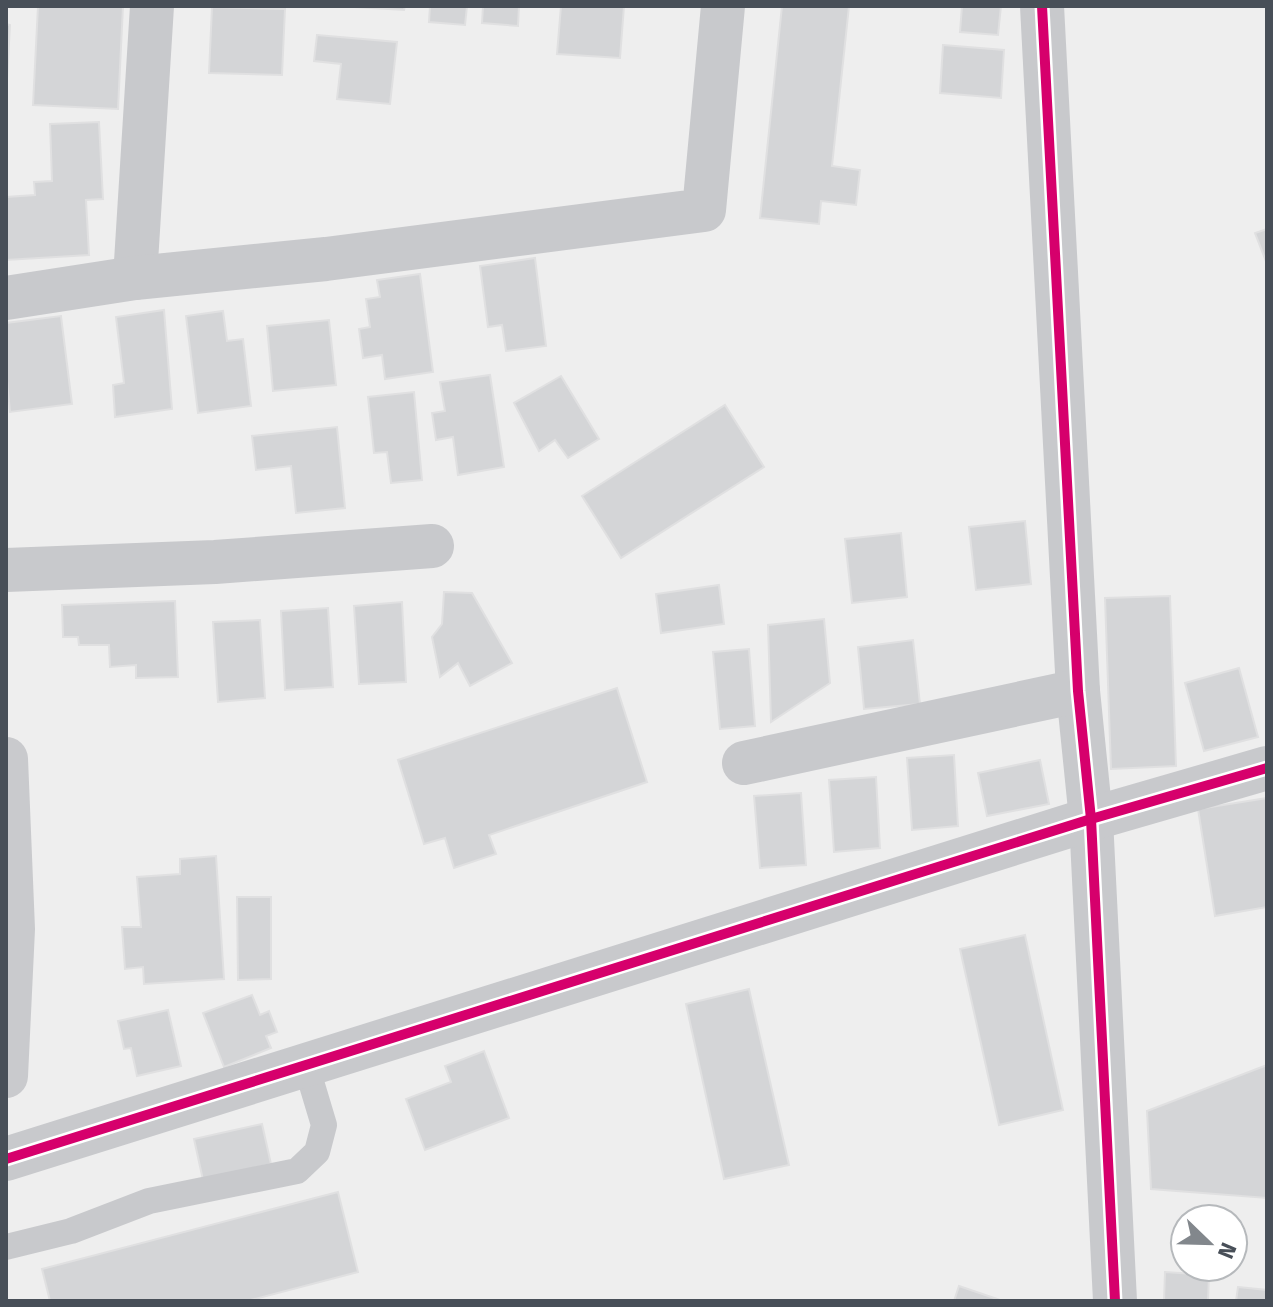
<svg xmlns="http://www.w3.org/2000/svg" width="1273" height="1307" font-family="'Fira Sans',sans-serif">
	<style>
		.building { fill: #d4d5d7; stroke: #e0e0e1; stroke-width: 2 }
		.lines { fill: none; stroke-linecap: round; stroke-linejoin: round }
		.lane { stroke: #c8c9cc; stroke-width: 26 }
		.street { stroke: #c8c9cc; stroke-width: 44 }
		.secondary { stroke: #c9cacd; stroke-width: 44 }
		.cycleway-casing { stroke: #fff; stroke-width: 15 }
		.cycleway { stroke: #d6006c; stroke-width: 10 }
	</style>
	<rect width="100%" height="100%" fill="#eee"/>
	<!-- building -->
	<g class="building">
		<path d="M38,6h85l-5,103 -85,-4z"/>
		<path d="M338,6h67l-1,4z"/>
		<path d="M430,6h37l-2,19 -36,-3z"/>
		<path d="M483,6h36l-1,20 -36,-3z"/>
		<path d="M561,6h63l-4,52 -63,-4z"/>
		<path d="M782,6h67l-17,160 28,4 -4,35 -35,-4 -2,23 -59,-6z"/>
		<path d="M962,6h39l-3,29 -38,-3z"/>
		<path d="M212,7l73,2 -3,66 -73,-2z"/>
		<path d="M6,24l4,1 -4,72z"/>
		<path d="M317,35l80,7 -7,62 -53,-5 4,-35 -27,-3z"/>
		<path d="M943,45l61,5 -3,48 -61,-5z"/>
		<path d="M99,122l4,77 -17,1 3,55 -83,5v-63l29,-2 -1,-13 18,-1 -2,-57z"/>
		<path d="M1267,229v35l-12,-31z"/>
		<path d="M535,258l11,88 -40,5 -4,-26 -14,2 -8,-61z"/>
		<path d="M420,274l13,98 -48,7 -3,-24 -19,3 -4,-29 11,-2 -4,-28 14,-2 -3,-17z"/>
		<path d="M164,310l8,99 -57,8 -2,-32 11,-2 -8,-66z"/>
		<path d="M223,311l4,30 16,-2 8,67 -53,7 -12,-97z"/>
		<path d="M61,316l11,88 -62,8 -4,-42v-47z"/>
		<path d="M329,320l7,65 -63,6 -6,-65z"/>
		<path d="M490,375l14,92 -46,8 -5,-38 -17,3 -4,-27 13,-2 -5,-29z"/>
		<path d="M561,376l38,63 -31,19 -13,-18 -16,11 -25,-48z"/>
		<path d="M414,392l8,88 -31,3 -4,-31 -13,1 -6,-56z"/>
		<path d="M725,405l39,62 -143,91 -39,-62z"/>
		<path d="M337,427l8,81 -49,5 -5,-47 -35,4 -4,-34z"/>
		<path d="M1025,521l6,63 -55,6 -7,-63z"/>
		<path d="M901,533l6,64 -55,6 -7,-64z"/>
		<path d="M719,585l5,39 -63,9 -5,-39z"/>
		<path d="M444,592l28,1 40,70 -42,23 -12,-23 -18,14 -8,-40 10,-13z"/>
		<path d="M1170,596l6,170 -65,3 -6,-171z"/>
		<path d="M175,601l3,76 -42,1v-13l-26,2 -1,-22h-30l-1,-8h-15l-1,-32z"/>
		<path d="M402,602l4,80 -47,2 -5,-78z"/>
		<path d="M328,608l5,79 -48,3 -4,-79z"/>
		<path d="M824,619l6,64 -59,39 -3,-97z"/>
		<path d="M260,620l5,78 -47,4 -5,-80z"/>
		<path d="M913,640l7,64 -56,5 -6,-62z"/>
		<path d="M749,649l6,77 -35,3 -7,-77z"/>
		<path d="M1239,668l19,69 -54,14 -19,-68z"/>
		<path d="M617,688l30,94 -158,53 7,19 -42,14 -9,-30 -21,6 -26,-84z"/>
		<path d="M954,755l4,71 -46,4 -5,-72z"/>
		<path d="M1040,760l9,44 -62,12 -9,-43z"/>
		<path d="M876,777l4,71 -46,4 -5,-72z"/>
		<path d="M801,793l5,72 -46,3 -6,-72z"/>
		<path d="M1267,798v109l-52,9 -17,-107z"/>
		<path d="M216,856l8,123 -80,5 -1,-17 -18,2 -3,-42h19l-4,-50 43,-3v-15z"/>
		<path d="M237,897h34v82l-33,1z"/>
		<path d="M1025,935l38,175 -64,15 -39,-176z"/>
		<path d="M749,989l40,176 -65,14 -38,-175z"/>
		<path d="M252,995l8,20 9,-4 8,21 -11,4 5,12 -47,19 -21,-54z"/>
		<path d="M168,1010l13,56 -44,10 -6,-28 -7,1 -6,-28z"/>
		<path d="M484,1051l25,67 -84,32 -19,-51 45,-17 -6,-16z"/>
		<path d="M1267,1065v133l-116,-9 -4,-78z"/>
		<path d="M262,1124l9,40 -68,16 -9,-41z"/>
		<path d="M338,1192l20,80 -111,29h-197l-8,-32z"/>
		<path d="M1165,1272l44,3 -1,26h-44z"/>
		<path d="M959,1286l44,15h-49z"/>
		<path d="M1238,1287l29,3v11h-31z"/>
	</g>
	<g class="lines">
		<!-- lane -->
		<path class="lane" d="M6,1247l65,-16 78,-30 148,-30 20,-19 7,-27 -18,-60"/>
		<!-- street -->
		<g class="street">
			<path d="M1042,6l36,685 13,128 24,482"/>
			<path d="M135,278l17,-272"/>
			<path d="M6,298l129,-20 191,-19 378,-49 19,-204"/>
			<path d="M6,570l209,-8 217,-16"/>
			<path d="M744,763l334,-72"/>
			<path d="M6,1159l1085,-340 176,-51"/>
		</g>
		<!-- secondary -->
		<path class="secondary" d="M6,759l7,170 -7,147"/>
		<defs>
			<g id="cycleway">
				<path d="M1042,6l36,685 13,128 24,482"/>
				<path d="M6,1159l1085,-340 176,-51"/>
			</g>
		</defs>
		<!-- cycleway casing -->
		<use href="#cycleway" class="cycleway-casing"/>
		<!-- cycleway -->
		<use href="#cycleway" class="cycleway"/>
	</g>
	<!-- border -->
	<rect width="1273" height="1307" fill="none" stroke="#484f58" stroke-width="16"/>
	<!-- north arrow -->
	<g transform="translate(1209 1243) rotate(113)"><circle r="38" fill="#ffffff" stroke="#b6b9bc" stroke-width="2"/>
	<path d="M0-6L14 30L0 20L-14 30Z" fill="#82878c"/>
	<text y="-12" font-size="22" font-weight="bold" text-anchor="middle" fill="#484f58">N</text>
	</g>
</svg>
